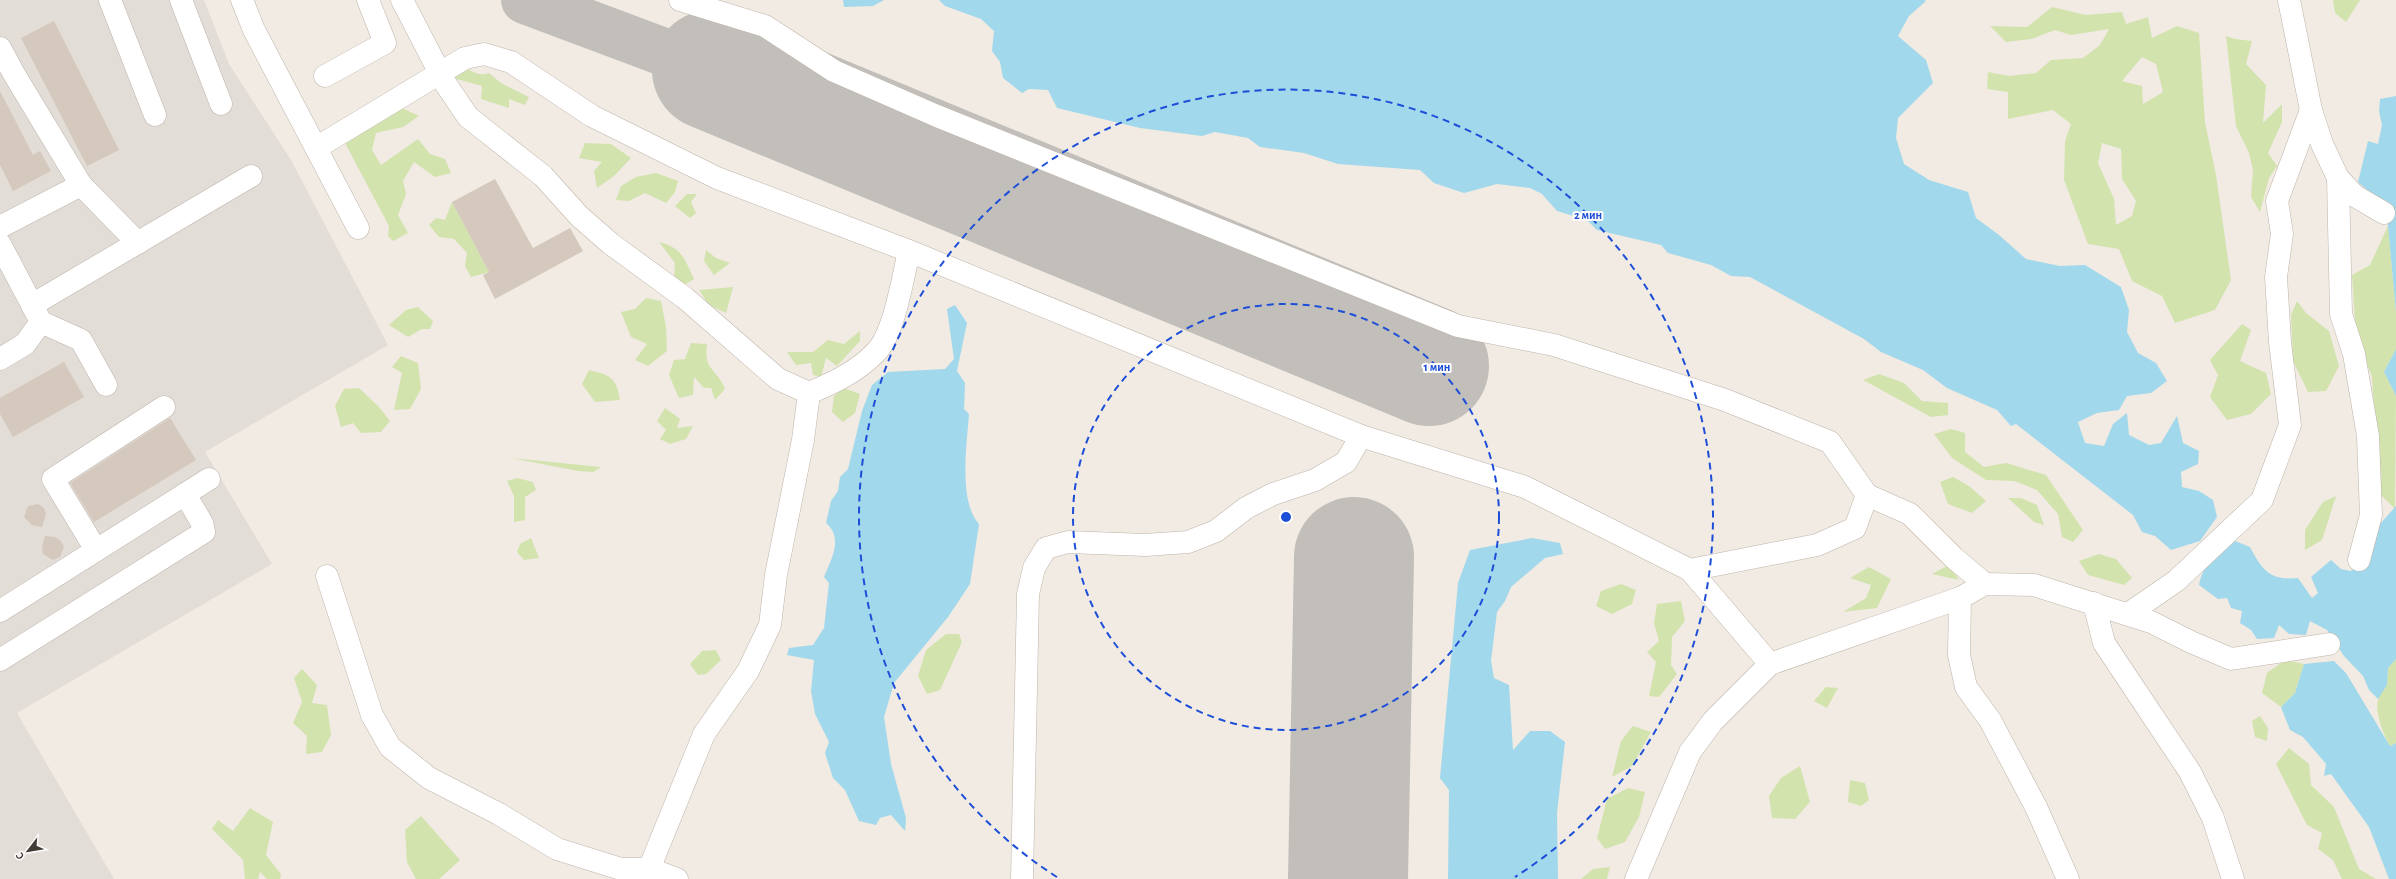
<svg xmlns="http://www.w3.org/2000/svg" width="2396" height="879" font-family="'Alegreya Sans',sans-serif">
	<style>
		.industrial { fill: #e3ddd8 }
		.green { fill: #d3e3ae; fill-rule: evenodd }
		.water { fill: #a2d8eb }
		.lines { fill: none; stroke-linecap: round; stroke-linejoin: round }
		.taxiway { stroke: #c2bfbb; stroke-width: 48 }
		.runway { stroke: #c2bfbb; stroke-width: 120 }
		.building { fill: #d5c8bc }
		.minor-casing { stroke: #beb4aa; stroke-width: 23 }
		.minor { stroke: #fff; stroke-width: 22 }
		.ring { fill: none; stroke: #1d4ed8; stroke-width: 2; stroke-dasharray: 7 5 }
		.centre { fill: #1d4ed8; stroke: #fff; stroke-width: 2 }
		.ring-label { font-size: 12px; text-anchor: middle; font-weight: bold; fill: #1d4ed8; stroke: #fff; stroke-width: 4; stroke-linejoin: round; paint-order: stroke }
	</style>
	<rect width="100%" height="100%" fill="#f1ebe3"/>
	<!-- industrial -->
	<path class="industrial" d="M0,0h204l25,64 62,96 97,185 -183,107 67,112 -255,149 97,166h-114z"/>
	<!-- green -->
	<g class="green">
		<path d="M2333,0h27l-14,22 -11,-9z"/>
		<path d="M2052,7l34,8 36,-3 4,12 22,-7 4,21 25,-12 22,7 6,89 11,53 15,105 -16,30 -40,13 -13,-27 -30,-15 -13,-32 -31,-5 -24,-64 1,-39 6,-17 -18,-14 -45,9v-27l-21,-3 1,-17 21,4 27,-3 15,-13 32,-2 17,-13 9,-16 -38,6 -16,-5 -24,9 -25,3 -16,-16 37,1zM2142,57l14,7 7,28 -20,12 -1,-18 -20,-5zM2102,143l19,6 1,30 14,22 -4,15 -16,9 -2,-26 -16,-36z"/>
		<path d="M2226,36l9,3 17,2 -6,23 20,21 -3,38 19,-19v18l-14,31 9,13 -8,12 -9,34 -9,-15 2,-27 -4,-17 -13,-27z"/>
		<path d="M456,62c12,5 20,16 33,11l12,10 28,14 -4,8 -16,-6v9l-28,-9 1,-13 -29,-8z"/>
		<path d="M402,108l17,8 -16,11 -27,6 -4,17 9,15 37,-26 12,15 15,5 6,14 -16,4 -21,-15 -11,19 3,13 -8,21 10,18 -15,8 -5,-5 1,-10 -44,-83z"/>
		<path d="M585,143l26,1 20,14 -17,18 -17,12 -3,-17 8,-9 -23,-4z"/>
		<path d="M656,173l22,8 -3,11 -9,11 -21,-10 -16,8 -13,-1 5,-14 15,-9z"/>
		<path d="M687,194h10l-6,8 5,11 -6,5 -15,-12z"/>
		<path d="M452,202l37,70 -18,5 -6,-11 2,-13 -13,-14 -15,-2 -10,-12 7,-7 9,2z"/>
		<path d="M2388,226l8,86v37l-12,23 12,24 -1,113 -16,-16 -7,-116 -16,-41 -4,-61 18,-10z"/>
		<path d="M659,242c23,6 25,16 35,37l-10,6 -10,-7 1,-15z"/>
		<path d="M706,250l10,8 14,5 -16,12 -10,-14z"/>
		<path d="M733,287l-7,26 -17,-8 -10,-15z"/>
		<path d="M646,298l15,3 5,26 1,24 -19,15 -13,-6 12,-16 -16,-7 -10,-25 14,-3z"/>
		<path d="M2297,301l9,12 23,18 10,35 -13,25 -18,1 -15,-31 -2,-46z"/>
		<path d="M418,307l15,14 -3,8h-8l-14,8 -19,-12 17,-15z"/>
		<path d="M2242,324l9,6 -11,31 26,12 5,21 -20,20 -24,6 -17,-23 8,-22 -8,-15z"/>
		<path d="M860,331v10l-23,25 -11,-8 -5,19 -8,-2 -2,-12 -15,2 -9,-13h26l15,-12 16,4z"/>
		<path d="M691,343l16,1c-4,27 10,24 18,45l-10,11 -4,-12h-7l-10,-11 -1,18 -14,3 -10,-23 5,-15 11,-1z"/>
		<path d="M401,356l17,7 3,26 -11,20 -16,1 8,-37 -10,-6z"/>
		<path d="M589,370c21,5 27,7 31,30l-25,2 -13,-18z"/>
		<path d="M1879,374l25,9 18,18 26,2v12l-17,2 -68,-37z"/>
		<path d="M359,388l20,19 11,14 -9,11 -20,1 -8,-10 -12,4 -6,-21 9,-17z"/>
		<path d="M844,388l16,6 -5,19 -12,9 -11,-10 2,-16z"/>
		<path d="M665,408l15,11 -3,9 16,-2 -7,13 -16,5 -10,-5 6,-9 -9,-9z"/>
		<path d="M1951,429l14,4v19l19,15 22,-4 40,12 37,55 -10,12 -11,-5 -4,-23 -21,-24 -23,-9 -28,-1 -34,-22 -18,-24z"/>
		<path d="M511,458l90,9 -8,5 -15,-1z"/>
		<path d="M1953,477l16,9 17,15 -14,12 -24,-9 -8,-22z"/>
		<path d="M517,478l16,4 3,8 -11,7v23l-11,2v-26l-7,-15z"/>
		<path d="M2336,496l-14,44 -17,10v-20l18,-28z"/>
		<path d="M2008,498h13l16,7 7,20 -10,-3z"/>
		<path d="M531,538l8,20 -15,2 -7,-8 3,-8z"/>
		<path d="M2099,554l17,5 16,19 -8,7 -36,-10 -9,-14z"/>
		<path d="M1949,565l10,15 -27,-6z"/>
		<path d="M1869,567l22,12 -14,29 -34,4 23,-14 5,-13 -21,-7z"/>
		<path d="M1621,584l15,6 -4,14 -20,10 -16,-8 5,-15z"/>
		<path d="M1681,601l4,20 -13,16 -1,28 6,9 -18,23 -10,-1 7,-34 -9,-10 12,-11 -5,-18 3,-19z"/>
		<path d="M946,634h13l3,8 -22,48 -13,4 -9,-18 8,-26z"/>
		<path d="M716,650l5,10 -15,14 -8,1 -8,-11 12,-13z"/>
		<path d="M2396,659v84l-6,3c-6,-11 -17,-36 -11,-49 7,-15 8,-11 9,-29z"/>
		<path d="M2285,660l19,4 -9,29 -14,14 -19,-14 5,-20z"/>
		<path d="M302,669l15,16 -5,18 15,2 4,30 -9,17 -16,2 1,-18 -14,-13 9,-21 -8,-24z"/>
		<path d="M1826,687l12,1 -11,20 -13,-7z"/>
		<path d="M2260,716l8,12 -1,13 -12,-4 -3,-16z"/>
		<path d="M1633,726l18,6 -19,34 -20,11 9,-36z"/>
		<path d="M2289,748l20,16 2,21 23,22 25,62 17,10h-34l-9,-19 -15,-11 4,-16 -15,-8 -31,-61z"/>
		<path d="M1800,766l10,36 -15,17 -23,-1 -3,-22 12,-18z"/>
		<path d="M1850,780l15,3 4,17 -8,6 -13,-4z"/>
		<path d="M1628,788l17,4 -6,25 -14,25 -20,7 -8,-11 10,-39z"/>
		<path d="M250,808l23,14 -7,33 15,19 -1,5h-13l-7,-7 -2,7h-13l-2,-19 -31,-31 6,-9 15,11z"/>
		<path d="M421,816l39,44 -21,19h-23l-9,-17 -2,-32z"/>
		<path d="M1610,867l-3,12h-26l12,-10z"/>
	</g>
	<!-- water -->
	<g class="water">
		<path d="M843,0h41l-11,6 -29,1z"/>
		<path d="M939,0h985l2,1 -17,15 -11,20 28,24 7,23 -35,35 -2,20 8,26 25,16 39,12 8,26 23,17 27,24 34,7 25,-1 36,22 8,23 -2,22 11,21 18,10 11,18 -16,12 -24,3 -8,14 -22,3 -19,9 7,21 19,3 9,-22 14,-11 2,22 20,10 12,-2 16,-27 6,27 16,8 -1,13 -17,8 1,15 17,4 14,9 4,17 -17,24 -29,9 -16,-14 -13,-4 -9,-17 -117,-91 -5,2 -14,-16 -50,-22 -24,-18 -42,-18 -17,-13 -114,-62 -19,-1 -20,-11 -43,-12 -7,-8 -64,-15 -10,-10 -30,-9 -15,-17 -12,-6 -33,-4 -33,9 -30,-10 -14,-13 -82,-6 -34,-11 -44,-6 -12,-9 -33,-6 -13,4 -62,-8 -83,-20 -9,-18 -19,-1 -7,4 -19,-15 -3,-16 -8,-11 2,-20 -13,-12 -36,-13z"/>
		<path d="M2396,96v216l-8,-86 -5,-22 -25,-22 10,-41 10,3 4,-19 -3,-14 1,-12z"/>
		<path d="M955,305l12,18 -10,48 8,12 -1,26 5,5c-2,30 -11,87 10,110l-9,60 -22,33 -54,66 -10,34 7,47 15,54 -1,13 -14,-16 -11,3 -4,7 -17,-4 -14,-31 -12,-12 -8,-25 4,-11 -14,-28 -4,-23 3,-31 -27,-5 2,-7 24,-3 11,-17 5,-45 -5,-6c7,-17 20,-39 2,-54l5,-22 7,-10 2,-14 8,-8 14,-58 10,-26 16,-13 57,-3 9,-10 -7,-50z"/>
		<path d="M2396,349v47l-12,-24z"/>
		<path d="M2396,506v153l-8,9 -1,17 -9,14 -9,-9 -6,-14 -19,-20 -17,-26 -17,-9 -4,14 -17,-1 -10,-9 -5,13 -17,1 -6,-9 -11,-7 2,-12 -11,-3 -4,-10 -9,1 -19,-14c4,-21 18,-33 36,-44l15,6c12,23 20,34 48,31l14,20 6,-5 -7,-16 20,-17 10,9 10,2 20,-19 1,-19z"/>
		<path d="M1532,538l28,5 3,11 -18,4 -34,29 -6,14 -8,11 -6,49 3,17 15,7 4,65 17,-19h20l15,11 -8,71 1,66h-110l1,-89 -9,-12 18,-195 12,-33z"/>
		<path d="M2334,661l12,12 44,73 6,-3v136h-7l-20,-52 -38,-53 -7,2 2,-12 -23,-27 -13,-7 -9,-23 14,-14 9,-29z"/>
	</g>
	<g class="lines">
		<!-- taxiway -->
		<path class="taxiway" d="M525,0l187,70"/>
		<!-- runway -->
		<g class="runway">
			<path d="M712,70l717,296"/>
			<path d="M1348,879l6,-322"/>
		</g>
	</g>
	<!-- building -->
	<g class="building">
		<path d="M54,21l65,129 -32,16 -66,-128z"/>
		<path d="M0,91l33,64 7,-4 11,20 -38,20 -13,-26z"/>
		<path d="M495,179l38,69 37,-20 13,23 -88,48 -12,-24 6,-3 -37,-70z"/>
		<path d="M64,362l20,35 -71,40 -13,-23v-16z"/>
		<path d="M170,418l26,42 -102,62 -24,-39z"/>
		<path d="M38,504l6,4 2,6 -4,13 -10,-2 -8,-8 4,-11z"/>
		<path d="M45,536l10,1 6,4 3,6 -4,10 -7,3 -10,-6 -1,-8z"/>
	</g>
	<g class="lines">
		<defs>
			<g id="minor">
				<path d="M110,0l45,115"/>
				<path d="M181,0l40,104"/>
				<path d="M242,0l12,30 104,198"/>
				<path d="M402,0l43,83 23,34 75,59 36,40 32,28 74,54 93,81 31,14c24,-10 48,-21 67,-41 18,-18 27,-75 33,-101"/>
				<path d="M680,0l85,26 69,45 103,45 521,210 96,19 171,55 105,42 37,53 43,19 44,44 31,26"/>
				<path d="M2289,0l22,110 11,34 16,34 17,18 29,17"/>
				<path d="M0,48l14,26 67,111 57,58"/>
				<path d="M325,76l60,-33 -17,-43"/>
				<path d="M316,148l149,-90 19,-4 27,8 81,54 125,62 192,73 452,185 164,51 165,83 127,-25 38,-17 12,-33"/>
				<path d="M2338,178l3,136 13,40 14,82 3,79 -12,45"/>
				<path d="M0,227l81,-42"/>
				<path d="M0,244l41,78 40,18 25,45"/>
				<path d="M32,305l219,-129"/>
				<path d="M0,359l25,-15 16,-22"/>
				<path d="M96,550l-43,-71 111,-72"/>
				<path d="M1690,570l80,94"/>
				<path d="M327,576l45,139 18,32 39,31 70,36 58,35 64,20h29l27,10"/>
				<path d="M1960,598l-1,57 7,32 24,33 46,87 32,72"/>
				<path d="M2094,603l10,40 86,129 23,46 20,61"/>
				<path d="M0,611l209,-132"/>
				<path d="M2128,614l48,-33 86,-81 28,-75 -10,-83 -4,-65 6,-43 -5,-33 34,-91"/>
				<path d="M0,660l204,-128 -2,-9 -17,-29"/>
				<path d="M645,879l59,-145 44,-63 22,-46 6,-50 27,-135 6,-47"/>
				<path d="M1022,879l6,-285 6,-26 12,-20 22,-6 77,3 43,-3 28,-11 30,-23 27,-14 42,-14 31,-18 15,-26"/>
				<path d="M1636,879l54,-127 23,-31 57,-57 190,-66 25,-14 49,1 117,37 40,20 40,17 98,-15"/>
			</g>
		</defs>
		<!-- minor casing -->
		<use href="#minor" class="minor-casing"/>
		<!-- minor -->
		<use href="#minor" class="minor"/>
	</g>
	<!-- distance rings -->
	<g class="ring">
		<circle cx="1286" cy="517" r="213"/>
		<path d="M1057 877A427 427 0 1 1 1515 877"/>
	</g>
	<circle cx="1286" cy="517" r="6" class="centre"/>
	<g class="ring-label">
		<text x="1588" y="219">2 мин</text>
		<text x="1437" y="371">1 мин</text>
	</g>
	<!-- north arrow -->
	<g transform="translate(28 851) rotate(239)" stroke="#ffffff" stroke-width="3" paint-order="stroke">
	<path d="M0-3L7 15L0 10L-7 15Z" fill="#423a34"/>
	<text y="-6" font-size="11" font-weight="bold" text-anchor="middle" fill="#423a34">С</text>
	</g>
</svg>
